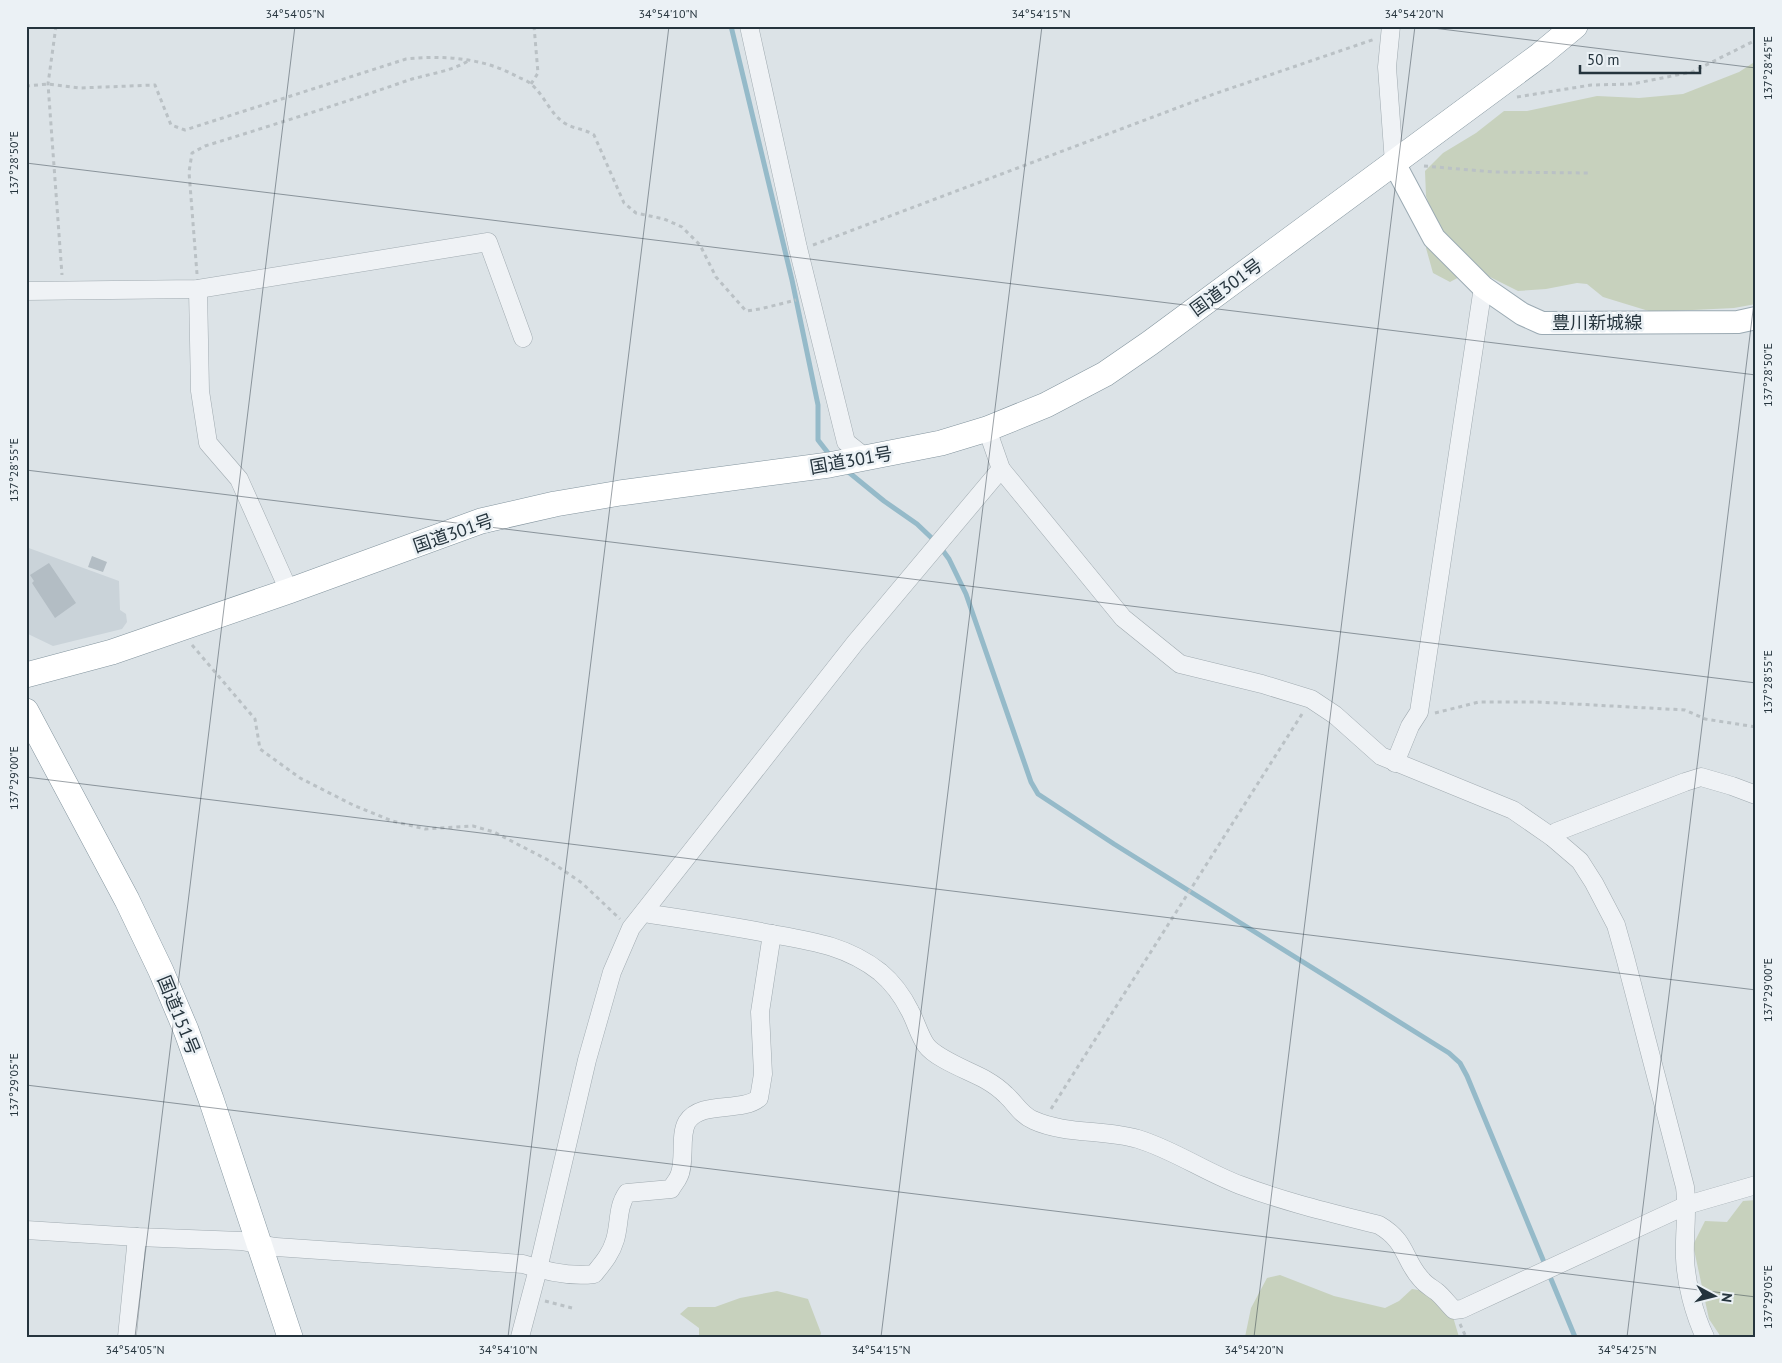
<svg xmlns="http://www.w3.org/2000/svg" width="1782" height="1363" font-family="'PT Sans','Noto Sans JP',sans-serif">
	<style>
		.built { fill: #cad3d9 }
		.green { fill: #c7d1bd }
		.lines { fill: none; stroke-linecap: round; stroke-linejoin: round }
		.stream { stroke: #95bac9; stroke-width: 5 }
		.building { fill: #b3bdc4 }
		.minor-casing { stroke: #a1abb1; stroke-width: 19 }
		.major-casing { stroke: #9baab3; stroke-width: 24 }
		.highway-casing { stroke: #83949e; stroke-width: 26 }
		.path { stroke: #bac1c5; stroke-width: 3; stroke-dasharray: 4 4; stroke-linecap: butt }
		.minor { stroke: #eff2f5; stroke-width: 18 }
		.major { stroke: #fff; stroke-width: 22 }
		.highway { stroke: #fff; stroke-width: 25 }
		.ticks { fill: none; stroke: #25343d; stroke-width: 1; stroke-opacity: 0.45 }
		.labels { text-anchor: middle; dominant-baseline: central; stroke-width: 5; stroke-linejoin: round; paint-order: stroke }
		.street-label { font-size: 18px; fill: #25343d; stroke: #ebf1f5 }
		.neatline { fill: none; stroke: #25343d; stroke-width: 2 }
		.ticks-label { font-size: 12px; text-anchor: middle; fill: #25343d }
	</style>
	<rect width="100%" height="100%" fill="#dce3e7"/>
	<!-- built -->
	<path class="built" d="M26,547l93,34 1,29 6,4 1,8 -5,7 -69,17 -27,-13z"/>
	<!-- green -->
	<g class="green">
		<path d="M1756,61v243l-22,4 -82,4 -49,-15 -16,-13 -10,-1 -31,6 -28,2 -44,-22 -24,13 -17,-9 -7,-25 9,-26 -9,-26 -1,-25 18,-18 33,-20 28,-22h23l70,-15 42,2 44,-4 56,-22z"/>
		<path d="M1756,1200v137h-35l-12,-18 -16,-74 12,-24 22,1 16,-21z"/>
		<path d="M1280,1275l54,21 51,12 14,-7 13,-12 13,2 28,26 6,20h-214l6,-29 16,-30z"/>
		<path d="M777,1291l31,8 13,34 -1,4h-121v-9l-19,-14 8,-7h27l25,-9z"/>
	</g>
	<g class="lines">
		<!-- stream -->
		<g class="stream">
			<path d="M731,26l61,254 26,125v35l14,18"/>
			<path d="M846,470l38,31 33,23 21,20 11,15 17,35 65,188 7,12 76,50 335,209 11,10 7,13 108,261"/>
		</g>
	</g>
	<!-- building -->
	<g class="building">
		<path d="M92,556l15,6 -4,10 -15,-5z"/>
		<path d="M49,563l27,40 -21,15 -23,-35 2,-2 -4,-6z"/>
	</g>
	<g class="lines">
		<defs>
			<g id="minor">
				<path d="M749,26l49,222 48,194 20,16"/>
				<path d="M1391,26l-4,41 7,96"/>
				<path d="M198,289l2,102 8,52 31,36 50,112"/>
				<path d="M26,291l172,-2 290,-47 35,96"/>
				<path d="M987,429l14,40 122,149 57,46 82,20 49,15 24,16 46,41 132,54 39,27 28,24 14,22 22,42 9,32 60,230c3,24 -1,47 0,71 1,25 9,56 20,79"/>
				<path d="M1395,763l15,-37 9,-14 64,-425"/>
				<path d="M1552,837l4,-5 129,-50 16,-5 31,9 24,9"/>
				<path d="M645,911l5,3c41,6 81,12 122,20 40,7 75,12 108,38 12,10 23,25 30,39 6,11 9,24 16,34 10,14 44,26 60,35 7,4 14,9 20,15 9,8 15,20 27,25 33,15 71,9 105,19 36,11 67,33 102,46 45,17 92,28 139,40 29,17 24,35 43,55 4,5 10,8 15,12 6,5 11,12 17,18l8,-1 225,-104 69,-20"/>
				<path d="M26,1230l111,7 104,4 35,6 247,17c21,7 48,13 71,10 9,-11 17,-20 21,-34 5,-16 2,-33 12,-47l44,-4c2,-4 6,-8 8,-13 7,-15 0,-40 8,-54 14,-22 54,-9 72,-24l4,-24 -3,-62 12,-78"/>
				<path d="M127,1337l10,-100"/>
				<path d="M520,1337l18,-68 49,-209 25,-88 19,-44 224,-285 146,-174"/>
			</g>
			<path id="major" d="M1394,163l40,75 49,49 39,27 20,9 196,-1 18,-4"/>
			<g id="highway">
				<path d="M26,675l86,-23 177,-61 192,-70 74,-17 65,-11 209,-28 112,-22 46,-14 59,-24 59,-31 45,-31 390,-288 35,-29"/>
				<path d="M26,711l101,189 34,71 25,59 25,69 79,238"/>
			</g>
		</defs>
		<!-- minor casing -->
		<use href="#minor" class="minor-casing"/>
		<!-- major casing -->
		<use href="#major" class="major-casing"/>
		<!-- highway casing -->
		<use href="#highway" class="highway-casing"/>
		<!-- path -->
		<g class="path">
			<path d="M56,26l-8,58 14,191"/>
			<path d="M531,84l7,-11 -4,-47"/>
			<path d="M26,86l22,-2 31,4 76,-3 16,40 14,5 221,-71c39,-4 78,-1 112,18 4,2 10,4 13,7 13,11 19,29 32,38 9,7 20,6 31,13l30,68 12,10 28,6 18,8 18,18 16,32 30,34 14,-2 36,-9"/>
			<path d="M1517,97l74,-12 41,-1 60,-12 64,-32"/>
			<path d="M1424,166l70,6 94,1"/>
			<path d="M813,245l401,-151 161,-55"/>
			<path d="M197,274l-8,-102 3,-19 13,-7c68,-21 135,-42 201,-65 21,-7 44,-9 62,-20"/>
			<path d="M192,645l63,74 5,30 40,29 53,27 39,16 33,8 48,-3 21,6 54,28 34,23 38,36"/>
			<path d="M1435,713l44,-11h59l147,8 20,9 51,8"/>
			<path d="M1051,1109l251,-395"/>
			<path d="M545,1301l27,7"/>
			<path d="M1460,1324l6,13"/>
		</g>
		<!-- minor -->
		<use href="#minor" class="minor"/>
		<!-- major -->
		<use href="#major" class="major"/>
		<!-- highway -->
		<use href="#highway" class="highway"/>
	</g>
	<!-- ticks -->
	<path class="ticks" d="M1417,26l339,42M26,163l1730,212M26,470l1730,213M26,777l1730,213M26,1085l1730,212M135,1337l160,-1311M508,1337l161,-1311M881,1337l161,-1311M1254,1337l161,-1311M1627,1337l129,-1051"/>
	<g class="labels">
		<!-- street labels -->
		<g class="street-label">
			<text transform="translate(1226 287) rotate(-36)">国道301号</text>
			<text x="1597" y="322">豊川新城線</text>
			<text transform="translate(851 460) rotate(-10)">国道301号</text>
			<text transform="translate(453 533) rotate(-19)">国道301号</text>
			<text transform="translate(179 1015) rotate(68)">国道151号</text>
		</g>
	</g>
	<!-- border -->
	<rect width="1782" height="1363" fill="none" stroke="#ebf1f5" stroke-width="55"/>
	<!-- north arrow -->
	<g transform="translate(1714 1296) rotate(97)" stroke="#ebf1f5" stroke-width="4" paint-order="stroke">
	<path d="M0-4L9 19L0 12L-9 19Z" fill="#25343d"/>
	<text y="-8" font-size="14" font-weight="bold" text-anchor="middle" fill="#25343d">N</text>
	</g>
	<!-- scale -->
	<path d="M1580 65v8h120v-8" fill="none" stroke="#25343d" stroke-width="2.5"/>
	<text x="1587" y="65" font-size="15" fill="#25343d" stroke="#ebf1f5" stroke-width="4" paint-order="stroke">50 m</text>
	<rect x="28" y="28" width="1726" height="1308" class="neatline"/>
	<g class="ticks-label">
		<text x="295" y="18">34°54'05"N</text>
		<text x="668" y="18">34°54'10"N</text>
		<text x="1041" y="18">34°54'15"N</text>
		<text x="1414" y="18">34°54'20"N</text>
		<text transform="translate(1768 68) rotate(-90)" y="4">137°28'45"E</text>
		<text transform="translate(14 163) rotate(-90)" y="4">137°28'50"E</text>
		<text transform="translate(1768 375) rotate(-90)" y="4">137°28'50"E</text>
		<text transform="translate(14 470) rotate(-90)" y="4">137°28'55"E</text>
		<text transform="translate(1768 682) rotate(-90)" y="4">137°28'55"E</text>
		<text transform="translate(14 778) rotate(-90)" y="4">137°29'00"E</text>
		<text transform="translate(1768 990) rotate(-90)" y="4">137°29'00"E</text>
		<text transform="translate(14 1085) rotate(-90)" y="4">137°29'05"E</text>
		<text transform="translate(1768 1297) rotate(-90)" y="4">137°29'05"E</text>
		<text x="135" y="1354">34°54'05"N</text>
		<text x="508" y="1354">34°54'10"N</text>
		<text x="881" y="1354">34°54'15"N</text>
		<text x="1254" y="1354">34°54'20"N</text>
		<text x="1627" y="1354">34°54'25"N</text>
	</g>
</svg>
